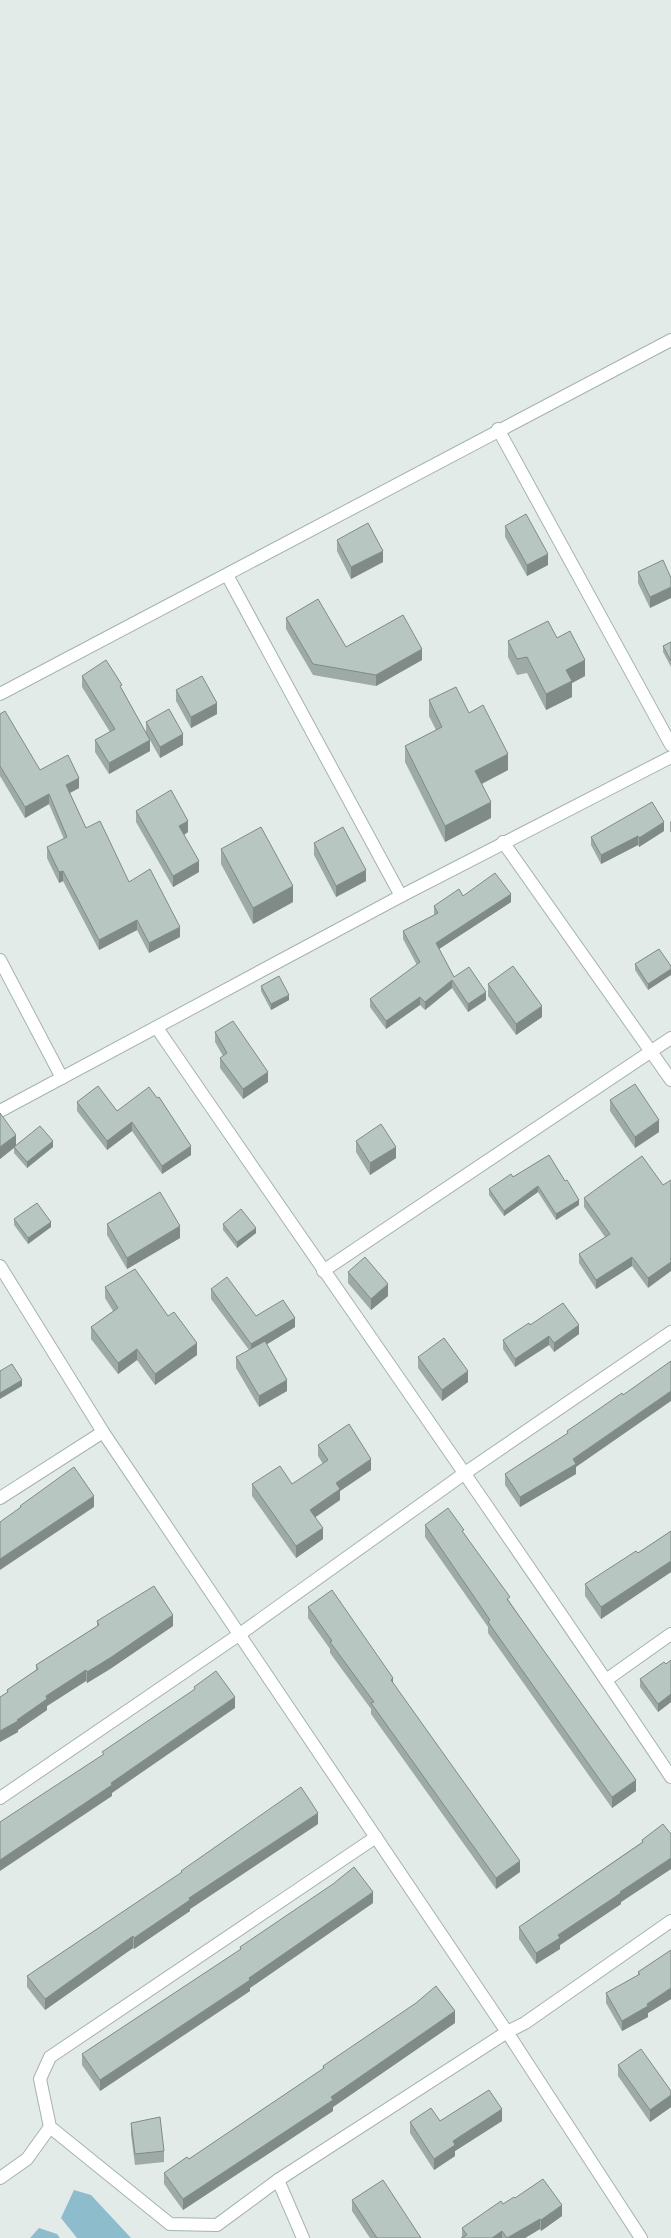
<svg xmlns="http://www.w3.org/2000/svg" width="671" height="2238" font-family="'PT Sans Narrow',sans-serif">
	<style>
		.water { fill: #8dbccd }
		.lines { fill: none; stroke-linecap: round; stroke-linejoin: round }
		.minor-casing { stroke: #a5b3af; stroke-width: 14 }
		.minor { stroke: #fff; stroke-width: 12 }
		.wall { fill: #9daaa6 }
		.shaded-wall { fill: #808b87 }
		.building { fill: #b7c6c1; stroke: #808b87 }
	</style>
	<rect width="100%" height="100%" fill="#e2ebe8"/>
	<!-- water -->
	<g class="water">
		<path d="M74,2190l17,5 40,43h-54l-16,-20z"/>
		<path d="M39,2228l18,6 3,4h-30z"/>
	</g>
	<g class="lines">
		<defs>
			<g id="minor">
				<path d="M498,429l173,316"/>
				<path d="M227,575l174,321"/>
				<path d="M0,694l671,-354"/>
				<path d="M503,842l168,238"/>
				<path d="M0,960l62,118"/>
				<path d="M157,1028c171,250 346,497 514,749"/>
				<path d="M0,1111l401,-215 270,-139"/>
				<path d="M0,1266l103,166 404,600 134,206"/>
				<path d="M323,1271l348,-233"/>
				<path d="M0,1498l103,-66"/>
				<path d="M606,1680l65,-46"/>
				<path d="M0,1798l240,-164 225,-161 206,-141"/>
				<path d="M0,2178l27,-19 23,-32"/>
				<path d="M278,2180l229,-148 18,-9 146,-102"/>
				<path d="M303,2238l-25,-58 -61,45 -47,-1 -120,-97 -10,-48 10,-22 326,-220"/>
			</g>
		</defs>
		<!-- minor casing -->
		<use href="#minor" class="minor-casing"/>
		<!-- minor -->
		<use href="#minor" class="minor"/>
	</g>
	<!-- wall -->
	<g class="wall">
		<path d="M505,526l43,39 -21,11 -22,-39z"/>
		<path d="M337,540l46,22 -32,17 -14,-28z"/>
		<path d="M663,560l-13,48 -12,-25v-11z"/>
		<path d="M286,618l60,29 76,13 -46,26 -63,-11 -27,-46z"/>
		<path d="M557,638l28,38 -13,7v14l-26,13 -19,-37 -10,2 -9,-18v-16z"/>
		<path d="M671,642v25l-8,-15v-6z"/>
		<path d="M82,676l40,13 24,44v-11l37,23 -23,13 -10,-18v11l-41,23 -14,-22v-12l15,-8 -28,-45z"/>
		<path d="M176,690l41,24 -26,14 -15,-27z"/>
		<path d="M429,700l40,13 39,57 -26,14 9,34 -46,24 -40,-80v-16l31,-16 -7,-14z"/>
		<path d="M0,714l40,56 39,18 -9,5 16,35 43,54 51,55 -31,16 -12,-23 -38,20 -36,-69 -4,2 -12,-25v-11l17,-8 -15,-35 -24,14 -25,-42z"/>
		<path d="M136,811l52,21 -4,3 15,37 -26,15 -37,-65z"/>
		<path d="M671,821v11h-1v-10z"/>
		<path d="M664,831l-25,16 -1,-2 -37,19 -10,-19v-8z"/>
		<path d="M314,843l52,38 -30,16 -22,-42z"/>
		<path d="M221,849l72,53 -40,22 -32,-60z"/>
		<path d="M463,896l48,6 -72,47 15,28 32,23 -18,12 -16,-24 -27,22 -5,-5 -34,24 -16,-22v-8l47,-34 -14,-26v-8l31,-16v-9z"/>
		<path d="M659,949l-11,41 -13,-20v-6z"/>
		<path d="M488,984l54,33 -26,18 -28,-39z"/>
		<path d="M261,986l28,14 -18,10 -10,-19z"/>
		<path d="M215,1032l53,50 -25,17 -23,-31v-10l3,-2 -8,-14z"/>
		<path d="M610,1100l49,32 -24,16 -25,-37z"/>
		<path d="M77,1102l40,9 74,44 -29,19 -30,-43 -25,19 -30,-39z"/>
		<path d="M0,1113l16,32 37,2 -26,21 -13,-15v-5l-14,11z"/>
		<path d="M356,1141l40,17 -26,17 -14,-23z"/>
		<path d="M549,1155l30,50 -23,15 -18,-28 -34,24 -15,-21v-6l24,-12z"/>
		<path d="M663,1185l-15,103 -16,-22 -36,23 -17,-26v-9l26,-17 -21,-30v-9z"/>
		<path d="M14,1219l37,8 -23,17 -14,-19z"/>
		<path d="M107,1224l73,14 -53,31 -20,-34z"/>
		<path d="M223,1224l33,9 -19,15 -14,-18z"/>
		<path d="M348,1272l40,24 -17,14 -23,-27z"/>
		<path d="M105,1287l63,29 29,39 -42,30 -18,-25 -19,14 -27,-35v-12l22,-16 -8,-13z"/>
		<path d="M211,1289l45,27 39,11 -28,17 20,47 -28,16 -23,-39v-11l13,-7 -38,-51z"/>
		<path d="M530,1325l49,9 -25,18 -5,-7 -34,22 -12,-18v-9z"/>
		<path d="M418,1357l50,25 -26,19 -24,-33z"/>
		<path d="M623,1395l-47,72v7l-56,33 -15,-22v-11l62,-40v-3z"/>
		<path d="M318,1445l53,25 -31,21v9l-25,17 8,22 -27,19 -44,-62v-12h40l31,-20 -5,-8z"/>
		<path d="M425,1525l39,8 172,258 -24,17 -124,-175v-6l-63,-90z"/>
		<path d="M671,1531v41l-70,47 -16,-23v-12l53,-31z"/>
		<path d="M308,1607l212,265 -24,17 -125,-175v-5l-41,-56v-4l-22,-31z"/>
		<path d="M97,1621l76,5 -63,43 -23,14 -1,-2 -39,25v4l-29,20v2l-18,10v-45l7,-4v-3l29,-20v-5l61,-39z"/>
		<path d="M671,1660v42l-13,10 -18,-25v-8l26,-15z"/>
		<path d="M318,1824l-128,85v2l-56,38 -1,-1 -88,62 -18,-23v-11l154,-103v-2z"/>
		<path d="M671,1834v35l-50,33v2l-61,41v4l-24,15 -17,-25v-12l123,-85v-2z"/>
		<path d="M373,1903l-123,85v3l-150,100 -18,-26v-11l158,-104v-3z"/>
		<path d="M671,1950v49l-23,14v4l-26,14 -16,-28v-10l32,-18v-3z"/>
		<path d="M455,2023l-122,84v4l-150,99 -19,-26v-11l25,-14 134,-90v-3z"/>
		<path d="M618,2065l53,26v16l-21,15 -32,-46z"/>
		<path d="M502,2121l-47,30v5l-21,14 -24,-37v-11z"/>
		<path d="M131,2123l33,28v11l-29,3 -4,-31z"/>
		<path d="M515,2198l47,18 -21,15 -1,-2 -15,9h-64l1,-1v-9l41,-24z"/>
		<path d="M352,2200l69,38h-51l-18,-27z"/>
	</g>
	<!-- shaded-wall -->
	<g class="shaded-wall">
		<path d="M383,551v11l-32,17v-12z"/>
		<path d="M548,554v11l-21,11v-11z"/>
		<path d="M671,587v11l-21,10v-11z"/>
		<path d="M422,649v11l-46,26v-11z"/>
		<path d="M585,660v16l-13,7v14l-26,13v-16l20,-24z"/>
		<path d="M217,703v11l-26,14v-11z"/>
		<path d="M183,734v11l-23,13v-11z"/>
		<path d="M150,740v11l-41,23v-11z"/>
		<path d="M508,754v16l-33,17v-16z"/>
		<path d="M79,778v10l-13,7v-10z"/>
		<path d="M49,794v10l-24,14v-11z"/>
		<path d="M491,802v16l-46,24v-16z"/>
		<path d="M188,821v11l-9,6v-12z"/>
		<path d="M664,822v9l-25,16v-9z"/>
		<path d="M638,836v9l-37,19v-9z"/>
		<path d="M199,861v11l-26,15v-11z"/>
		<path d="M366,870v11l-30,16v-11z"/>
		<path d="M63,871v10l-4,2v-11z"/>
		<path d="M293,886v16l-40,22v-16z"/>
		<path d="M511,894v8l-75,49v-8z"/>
		<path d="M137,920v10l-38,20v-10z"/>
		<path d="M180,927v10l-31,16v-10z"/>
		<path d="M671,969v6l-23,15v-6z"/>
		<path d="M452,980v8l-27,22v-8z"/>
		<path d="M486,992v8l-18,12v-8z"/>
		<path d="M289,995v5l-18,10v-6z"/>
		<path d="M420,997v8l-34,24v-8z"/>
		<path d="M542,1006v11l-26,18v-11z"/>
		<path d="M268,1072v10l-25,17v-10z"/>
		<path d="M659,1120v12l-24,16v-11z"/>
		<path d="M132,1122v9l-25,19v-9z"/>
		<path d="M16,1135v11l-16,13v-12z"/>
		<path d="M53,1141v6l-26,21v-6z"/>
		<path d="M191,1146v9l-29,19v-8z"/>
		<path d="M396,1147v11l-26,17v-12z"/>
		<path d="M538,1186v6l-34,24v-5z"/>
		<path d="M579,1200v5l-23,15v-6z"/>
		<path d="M51,1222v5l-23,17v-6z"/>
		<path d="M180,1226v12l-53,31v-11z"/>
		<path d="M256,1228v5l-19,15v-6z"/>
		<path d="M632,1257v9l-36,23v-9z"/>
		<path d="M671,1258v13l-23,17v-10z"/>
		<path d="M388,1284v12l-17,14v-11z"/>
		<path d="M295,1318v9l-44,27v-10z"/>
		<path d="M579,1325v9l-25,18v-9z"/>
		<path d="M549,1336v9l-34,22v-8z"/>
		<path d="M197,1343v12l-42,30v-11z"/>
		<path d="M137,1349v11l-19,14v-11z"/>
		<path d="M468,1371v11l-26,19v-11z"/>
		<path d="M22,1380v6l-22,13v-6z"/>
		<path d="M287,1380v11l-28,16v-11z"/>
		<path d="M671,1391v10l-95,66v7l-56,33v-10l53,-38z"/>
		<path d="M371,1459v11l-31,21v9l-30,21v-11l26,-27z"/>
		<path d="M94,1496v11l-94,63v-11z"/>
		<path d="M323,1528v11l-27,19v-12z"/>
		<path d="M671,1561v11l-70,47v-12z"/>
		<path d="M173,1615v11l-63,43 -23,14v-11z"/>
		<path d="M86,1670v11l-39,25v4l-29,20v2l-18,10v-11l17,-11 29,-24z"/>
		<path d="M393,1678v11l-2,-9z"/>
		<path d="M671,1694v8l-13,10v-8z"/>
		<path d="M235,1697v11l-123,85v3l-112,75v-11z"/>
		<path d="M636,1780v11l-24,17v-11z"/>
		<path d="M318,1813v11l-128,85v2l-56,38v-11l55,-40z"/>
		<path d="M671,1858v11l-50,33v2l-61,41v4l-24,15v-11l22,-18 62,-43z"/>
		<path d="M520,1861v11l-24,17v-11z"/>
		<path d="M373,1892v11l-123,85v3l-150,100v-11z"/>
		<path d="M133,1936v12l-88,62v-11z"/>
		<path d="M671,1988v11l-23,14v4l-26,14v-10l25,-17z"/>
		<path d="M455,2011v12l-122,84v4l-150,99v-11z"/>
		<path d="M671,2095v12l-21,15v-12z"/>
		<path d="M502,2109v12l-47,30v5l-21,14v-11l19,-18z"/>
		<path d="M562,2205v11l-21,15v-11z"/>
		<path d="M540,2219v10l-15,9h-18z"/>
		<path d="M502,2231v7h-10z"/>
	</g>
	<!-- building -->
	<g class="building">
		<path d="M526,514l22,40 -21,11 -22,-39z"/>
		<path d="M368,523l15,28 -32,16 -14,-27z"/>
		<path d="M663,560l8,18v9l-21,10 -12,-25z"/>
		<path d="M318,599l28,48 57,-32 19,34 -46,26 -63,-11 -27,-46z"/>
		<path d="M548,621l9,17 13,-7 15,29 -19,10 6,11 -26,13 -19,-37 -10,2 -9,-18z"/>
		<path d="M671,642v19l-8,-15z"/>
		<path d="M106,660l16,25 -2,1 30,54 -41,23 -14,-23 20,-11 -33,-53z"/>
		<path d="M202,676l15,27 -26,14 -15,-27z"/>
		<path d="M456,687l13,26 14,-8 25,49 -33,17 16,31 -46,24 -40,-80 37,-19 -13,-27z"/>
		<path d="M169,709l14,25 -23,13 -14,-25z"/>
		<path d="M5,711l35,59 28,-15 11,23 -13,7 20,43 14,-7 29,61 21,-13 30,58 -31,16 -12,-23 -38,20 -36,-69 -4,1 -12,-25 20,-10 -18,-43 -24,13 -25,-41v-52z"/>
		<path d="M171,790l17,31 -9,5 20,35 -26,15 -37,-65z"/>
		<path d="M652,802l12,20 -25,16 -1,-2 -37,19 -10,-18z"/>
		<path d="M261,827l32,59 -40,22 -32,-59z"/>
		<path d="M343,827l23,43 -30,16 -22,-43z"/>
		<path d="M495,873l16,21 -75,49 18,34 15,-10 17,25 -18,12 -16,-24 -27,22 -5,-5 -34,24 -16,-22 50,-37 -17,-31 35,-18 -4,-7 25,-17 4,7z"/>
		<path d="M659,949l12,17v3l-23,15 -13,-20z"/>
		<path d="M513,966l29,40 -26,18 -28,-40z"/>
		<path d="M279,976l10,19 -18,9 -10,-18z"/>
		<path d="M233,1021l35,51 -25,17 -23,-31 7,-5 -12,-21z"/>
		<path d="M635,1084l24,36 -24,17 -25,-37z"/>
		<path d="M98,1086l19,25 32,-24 8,11 2,-1 32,49 -29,20 -30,-44 -25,19 -30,-39z"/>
		<path d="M0,1113l16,22 -16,12z"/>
		<path d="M381,1124l15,23 -26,16 -14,-22z"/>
		<path d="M40,1126l13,15 -26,21 -13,-15z"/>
		<path d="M549,1155l16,26 2,-1 12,20 -23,14 -18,-28 -34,25 -15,-22 22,-15 2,3z"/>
		<path d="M642,1156l21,29 8,-5v78l-1,1 1,1v2l-23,16 -16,-21 -36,23 -17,-26 31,-20 -26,-36z"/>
		<path d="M160,1192l20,34 -53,32 -20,-34z"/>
		<path d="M37,1203l14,19 -23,16 -14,-19z"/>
		<path d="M241,1209l15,19 -19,14 -14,-18z"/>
		<path d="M365,1257l23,27 -17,15 -23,-27z"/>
		<path d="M135,1269l33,47 6,-4 23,31 -42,31 -18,-25 -19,14 -27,-36 27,-19 -13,-21z"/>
		<path d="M227,1277l29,39 27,-16 12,18 -44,26 -40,-55z"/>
		<path d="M563,1303l16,22 -25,18 -5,-7 -34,23 -12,-19 26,-17 1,2z"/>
		<path d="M444,1338l24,33 -26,19 -24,-33z"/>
		<path d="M265,1341l22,39 -28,16 -23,-39z"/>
		<path d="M671,1361v30l-98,68 3,5 -56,33 -15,-23 63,-41 -1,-2 32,-22 23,-16 1,2z"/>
		<path d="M12,1364l10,16 -22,13v-22z"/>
		<path d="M349,1424l22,35 -35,24 4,6 -30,21 13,18 -27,18 -44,-62 28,-18 12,18 36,-24 -10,-15z"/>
		<path d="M74,1467l20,29 -94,63v-37l21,-15 -1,-1z"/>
		<path d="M448,1508l16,22 -2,1 48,66 -3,2 129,181 -24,17 -124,-175 2,-2 -65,-95z"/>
		<path d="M671,1531v30l-70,46 -16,-23 51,-33 2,2z"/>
		<path d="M154,1586l19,29 -63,43 -23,14 -1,-2 -40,26 1,3 -30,21 1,1 -18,10v-34l8,-5 -1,-2 31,-21 -2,-4 63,-40 -2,-4z"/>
		<path d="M332,1590l61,88 -2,2 129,181 -24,17 -125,-175 3,-1 -44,-60 2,-1 -24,-34z"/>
		<path d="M671,1660v34l-13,10 -18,-25 24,-17 2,2z"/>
		<path d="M216,1671l19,26 -124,86 1,2 -112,75v-38l104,-68 -2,-2 93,-63 -1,-2z"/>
		<path d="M301,1787l17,26 -129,85 1,2 -56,38 -1,-2 -88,63 -18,-23 155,-104 -1,-1z"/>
		<path d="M663,1824l8,10v24l-51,34 1,1 -63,42 2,3 -24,15 -17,-26 124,-85 -1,-2z"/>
		<path d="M354,1867l19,25 -124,86 1,2 -150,100 -18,-26 159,-105 -1,-2 93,-63z"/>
		<path d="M671,1950v38l-24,16 1,2 -26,15 -16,-28 34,-19 -2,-2z"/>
		<path d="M436,1986l19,25 -124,86 2,3 -150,99 -19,-26 23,-16 2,2 135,-91 -1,-2 93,-63z"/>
		<path d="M641,2049l30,42v4l-21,15 -32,-45z"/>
		<path d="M489,2090l13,19 -49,32 2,4 -21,14 -24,-37 21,-14 9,13z"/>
		<path d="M160,2117l4,34 -29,3 -4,-31z"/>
		<path d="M543,2179l19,26 -21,15 -1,-1 -33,19 -5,-7 -10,7h-31l6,-3 -5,-7 39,-27 2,3 11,-7 1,1z"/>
		<path d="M383,2180l38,58h-44l-25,-38z"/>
	</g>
</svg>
